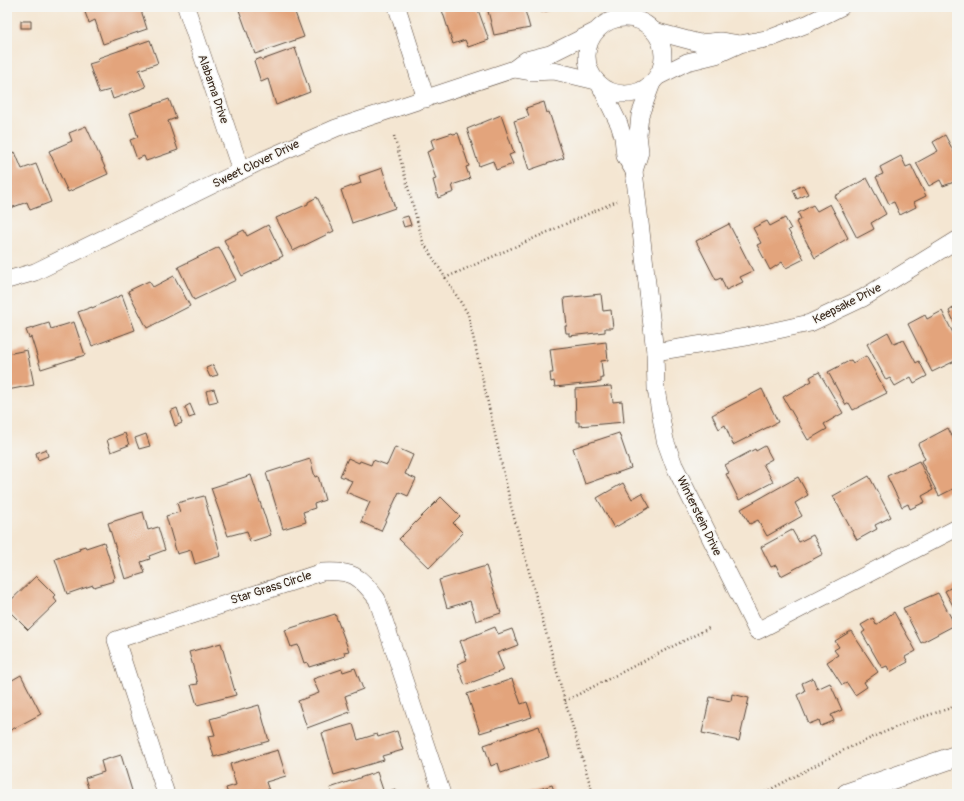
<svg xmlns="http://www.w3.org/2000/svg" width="964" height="801" font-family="Pangolin,sans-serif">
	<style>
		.building { fill: #e3a47b }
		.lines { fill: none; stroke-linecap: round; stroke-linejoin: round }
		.minor-casing { stroke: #574639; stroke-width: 18 }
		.tertiary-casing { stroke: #574639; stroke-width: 22 }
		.path { stroke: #574639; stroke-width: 2.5; stroke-dasharray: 1 3; stroke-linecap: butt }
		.minor { stroke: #fff; stroke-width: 17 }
		.tertiary { stroke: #fff; stroke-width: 21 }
		.labels { text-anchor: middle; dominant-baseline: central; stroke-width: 3; stroke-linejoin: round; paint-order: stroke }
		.street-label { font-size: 12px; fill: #3b2a1e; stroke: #f6f6f2 }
	</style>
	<rect width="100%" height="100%" fill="#f6f6f2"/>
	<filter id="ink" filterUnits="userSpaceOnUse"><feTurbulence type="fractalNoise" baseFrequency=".025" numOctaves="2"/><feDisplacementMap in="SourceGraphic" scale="8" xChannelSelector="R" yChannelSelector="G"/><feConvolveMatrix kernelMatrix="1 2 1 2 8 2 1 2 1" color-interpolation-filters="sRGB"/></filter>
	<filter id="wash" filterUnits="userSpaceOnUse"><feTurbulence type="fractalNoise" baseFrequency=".012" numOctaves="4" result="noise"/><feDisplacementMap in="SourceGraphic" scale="16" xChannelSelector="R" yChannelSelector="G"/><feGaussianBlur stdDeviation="0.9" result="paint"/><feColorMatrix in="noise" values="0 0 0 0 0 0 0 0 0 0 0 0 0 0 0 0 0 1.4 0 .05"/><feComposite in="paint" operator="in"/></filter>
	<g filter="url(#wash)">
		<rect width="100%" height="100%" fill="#f4e6d2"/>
		<g id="blocks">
			<!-- building -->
			<g class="building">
				<path d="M83,7h57l7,22 -44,15 -8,-24 -6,3z"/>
				<path d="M248,7h45l11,30 -49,17 -16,-44z"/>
				<path d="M441,7h36l12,33 -21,7 -3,-7 -12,4z"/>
				<path d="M487,7h37l6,21 -36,7z"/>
				<path d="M540,7h17v2l-16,3z"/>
				<rect x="21" y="21" width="10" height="7"/>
				<path d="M150,40l8,23 -19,7 7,17 -33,12 -3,-9 -11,3 -10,-29 10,-3 -1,-3z"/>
				<path d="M295,48l15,44 -34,13 -8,-26 -7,3 -7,-21 7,-3 1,2z"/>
				<path d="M169,99l7,19 -8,3 10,29 -32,11 -2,-5 -7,3 -7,-19 8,-3 -8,-24z"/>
				<path d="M544,102l3,11 2,-1 15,46 -35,12 -15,-49 15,-5 -3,-8z"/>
				<path d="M501,115l13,38 -5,2 4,9 -17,6 -3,-9 -14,5 -12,-37z"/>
				<path d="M86,126l22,48 -40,18 -19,-41 23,-10 -3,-8z"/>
				<path d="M452,133l1,1 5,-1 11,33 -3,1 4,12 -18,6 2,7 -16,6 -5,-18 3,-1 -9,-27 7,-3 -3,-9z"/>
				<path d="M945,135l12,23v23l-14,5 -3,-6 -11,6 -13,-23 22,-12 -5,-9z"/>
				<path d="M15,152l7,17 14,-5 15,38 -21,8 -3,-8 -19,7 -1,-54z"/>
				<path d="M901,156l5,11 5,-2 15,31 -12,6 2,5 -16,8 -6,-13 -5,2 -13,-27 7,-3 -3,-7z"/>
				<path d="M382,168l13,40 -43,15 -11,-33 20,-7 -2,-7z"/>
				<path d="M867,178l19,36 -15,9 3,6 -17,9 -22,-42z"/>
				<path d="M803,185l5,9 -11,5 -4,-9z"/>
				<path d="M317,197l17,34 -41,20 -17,-33 32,-14v-2z"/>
				<path d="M830,204l18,34 -33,20 -19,-36 5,-3 -3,-6 15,-8 4,6z"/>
				<path d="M408,216l3,9 -7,2 -3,-9z"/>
				<path d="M785,218l6,11 -3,1 16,29 -18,9 -4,-6 -12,8 -13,-25 4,-2 -8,-15 14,-7 3,5z"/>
				<path d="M729,224l24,47 -13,6 3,5 -17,8 -5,-12 -5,2 -20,-39z"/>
				<path d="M268,225l15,31 -41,20 -18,-36 20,-10 3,6z"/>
				<path d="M219,247l17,33 -42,20 -16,-33z"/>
				<path d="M174,276l16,30 -43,22 -19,-37 21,-10 4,6z"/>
				<path d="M601,294l2,17 8,-1 2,18h-8v4l-36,4v-3h-3l-1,-7h2l-3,-28z"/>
				<path d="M122,295l13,35 -43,16 -14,-34 14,-5v1z"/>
				<path d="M957,305v23l-8,-17z"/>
				<path d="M942,311l15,30v19l-25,12 -24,-48 17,-9 2,4z"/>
				<path d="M74,322l11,33 -44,14 -10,-32 -2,1 -3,-8 23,-7 2,6z"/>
				<path d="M888,332l6,12 10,-4 12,23 3,-2 8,15 -13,7 -3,-6 -16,9 -5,-8 -4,2 -19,-36z"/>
				<path d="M606,342l2,18 -7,1 2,17h-2v4l-46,5 -1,-6 -3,1 -1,-9h3l-3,-24z"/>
				<path d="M27,350l7,35 -27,5v-36z"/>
				<path d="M866,356l21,37 -34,17 -4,-7 -3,2 -18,-33 23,-12 2,3z"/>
				<path d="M213,365l5,10 -8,2 -4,-9z"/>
				<path d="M819,372l24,41 -19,11 3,5 -19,11 -25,-43 29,-16 -2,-4z"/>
				<path d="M611,386l2,16 9,-1 2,21 -45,4v-4h-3l-1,-33z"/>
				<path d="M214,389l4,12 -9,2 -3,-12z"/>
				<path d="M762,389l16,33 -45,23 -8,-20 -6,4 -7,-14z"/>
				<path d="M190,404l5,12 -6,2 -4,-11z"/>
				<path d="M177,408l5,15 -7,3 -5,-15z"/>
				<path d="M948,428l9,18v28l-3,1 3,5v7l-18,9 -18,-35 4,-2 -7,-15z"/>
				<path d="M125,433l4,12 -18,7 -4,-12z"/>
				<path d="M619,433l12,35 -46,16 -12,-36z"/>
				<path d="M146,434l4,12 -11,3 -4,-11z"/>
				<path d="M765,446l7,13 -9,5 10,18 -34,18 -13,-26 3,-1 -4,-8 30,-16 1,2z"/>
				<path d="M395,447l18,8 -8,19 11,5 -8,17 -9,-4 -18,39 -20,-9 9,-20 -24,-10 6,-11 -12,-5 8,-18 11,5 1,-2 11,4 2,-5 14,5z"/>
				<path d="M46,449l2,7 -10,4 -2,-7z"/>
				<path d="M310,459l5,18 3,-1 7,24 -11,4 1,4 -12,4 3,10 -23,7 -17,-56z"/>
				<path d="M919,461l14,29 -11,6 3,6 -15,7 -2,-5 -6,3 -15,-31z"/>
				<path d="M251,475l20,60 -21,7 -3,-11 -19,5 -17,-48z"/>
				<path d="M869,476l22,41 -16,8 2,4 -20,11 -24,-44z"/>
				<path d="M798,477l10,18 -13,8 7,13 -35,20 -9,-16 -8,4 -9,-15z"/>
				<path d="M623,483l9,16 10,-6 8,14 -36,21 -17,-30z"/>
				<path d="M204,496l17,60 -26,8 -4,-14 -14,4 -11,-38 14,-4 -3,-9z"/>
				<path d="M441,497l19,19 -7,7 10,10 -34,35 -30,-29z"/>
				<path d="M143,512l5,18 10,-3 7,23 -16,6 1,3 -9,3 4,11 -20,6 -17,-56z"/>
				<path d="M792,530l7,12 14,-7 10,19 -42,22 -5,-11 -5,2 -10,-20z"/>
				<path d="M104,542l11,35 -2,1 1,3 -20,6 -1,-2 -26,9 -12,-35 25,-9 -1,-2 6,-2 1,2z"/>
				<path d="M486,566l15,47 -25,8 -6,-20 -23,7 -8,-28z"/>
				<path d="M36,576l19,19 -2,2 4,5 -29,28 -21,-21v-5z"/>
				<path d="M957,584v29l-12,-22z"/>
				<path d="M938,593l17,32 -34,18 -18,-35z"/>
				<path d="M894,612l22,39 -11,6 3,5 -18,10 -3,-6 -5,2 -20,-35 3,-2 -4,-6 12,-7 3,7z"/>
				<path d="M335,614l14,37 -5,1 1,4 -36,11 -2,-5 -3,1 -6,-18 -7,2 -6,-17z"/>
				<path d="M495,627l3,7 14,-5 6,16 -21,8 7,17 -39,15 -8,-21 10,-4 -7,-19z"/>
				<path d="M851,631l27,41 -14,10 3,5 -12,8 -8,-12 -5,2 -15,-23 11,-7 -4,-5 5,-3 -4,-6z"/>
				<path d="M221,643l15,52 -39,10 -6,-20 7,-1 -9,-32z"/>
				<path d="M355,668l8,21 -18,7 5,16 -43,16 -9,-27 21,-8 -6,-14 29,-10 1,3z"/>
				<path d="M21,675l20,39 -34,18v-49z"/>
				<path d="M813,678l4,11 13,-6 12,27 -11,5 3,6 -13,5 -2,-6 -10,4 -12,-29 8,-4 -3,-8z"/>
				<path d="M512,679l9,25 6,-2 5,15 -52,16 -13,-39z"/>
				<path d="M732,694l17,4 -10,43 -37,-8 8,-36 21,4z"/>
				<path d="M259,705l10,36 -55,16 -6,-21 7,-1 -5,-16z"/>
				<path d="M353,724l5,16 19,-6 1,3 19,-6 6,19 -21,6 2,4 -50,15 -12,-42z"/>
				<path d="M539,726l10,31 -48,16 -3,-10 -7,3 -7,-21z"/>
				<path d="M278,750l8,26 -20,6 4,12h-42l-2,-6 10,-3 -6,-21z"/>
				<path d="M121,755l12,39h-43l-5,-16 19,-6 -3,-11z"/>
				<path d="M377,772l7,21 11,-4 2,5h-65l-2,-6z"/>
				<path d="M552,785l3,9h-30z"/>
			</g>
		</g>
	</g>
	<g filter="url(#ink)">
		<use href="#blocks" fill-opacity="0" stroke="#574639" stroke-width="1"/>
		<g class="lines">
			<defs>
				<g id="minor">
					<path d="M186,7l55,164"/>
					<path d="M397,7l29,92"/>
					<circle cx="625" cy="56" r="38"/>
					<path d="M654,31l45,12 21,-2 19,3"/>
					<path d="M514,69l17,3 23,-1 42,10"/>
					<path d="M657,77l30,-15 29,-7 24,-11 31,-6 36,-14 34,-17"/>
					<path d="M652,83l-12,32 -2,19 2,18 -6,19 21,181 1,37 9,51 9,25 83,166 200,-103"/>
					<path d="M600,85l19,39 4,13 2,19 9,15"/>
					<path d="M7,280l28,-8 228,-112 73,-32 178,-59 12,-9 24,-6 44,-22"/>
					<path d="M655,352l91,-15 64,-14 53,-25 94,-58"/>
					<path d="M166,794l-50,-154 206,-68c30,-2 37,3 55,27l65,195"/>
				</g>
				<path id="tertiary" d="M847,794l110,-38"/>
			</defs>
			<!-- minor casing -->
			<use href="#minor" class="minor-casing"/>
			<!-- tertiary casing -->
			<use href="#tertiary" class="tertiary-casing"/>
			<!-- path -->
			<g class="path">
				<path d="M394,136l29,106 45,72 44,196 53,191 28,93"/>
				<path d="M445,278l172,-77"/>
				<path d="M565,701l146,-74"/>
				<path d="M762,794l82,-44 66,-29 47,-15"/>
			</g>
			<!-- minor -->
			<use href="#minor" class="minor"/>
			<!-- tertiary -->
			<use href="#tertiary" class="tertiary"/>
		</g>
	</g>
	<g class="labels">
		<!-- street labels -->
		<g class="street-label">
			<text transform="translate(213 89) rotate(71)">Alabama Drive</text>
			<text transform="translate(256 164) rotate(-26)">Sweet Clover Drive</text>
			<text transform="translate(847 304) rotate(-27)">Keepsake Drive</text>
			<text transform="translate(699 516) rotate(64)">Winterstein Drive</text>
			<text transform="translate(271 588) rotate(-18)">Star Grass Circle</text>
		</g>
	</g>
	<!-- margin -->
	<rect width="964" height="801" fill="none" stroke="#f6f6f2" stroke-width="24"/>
</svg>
